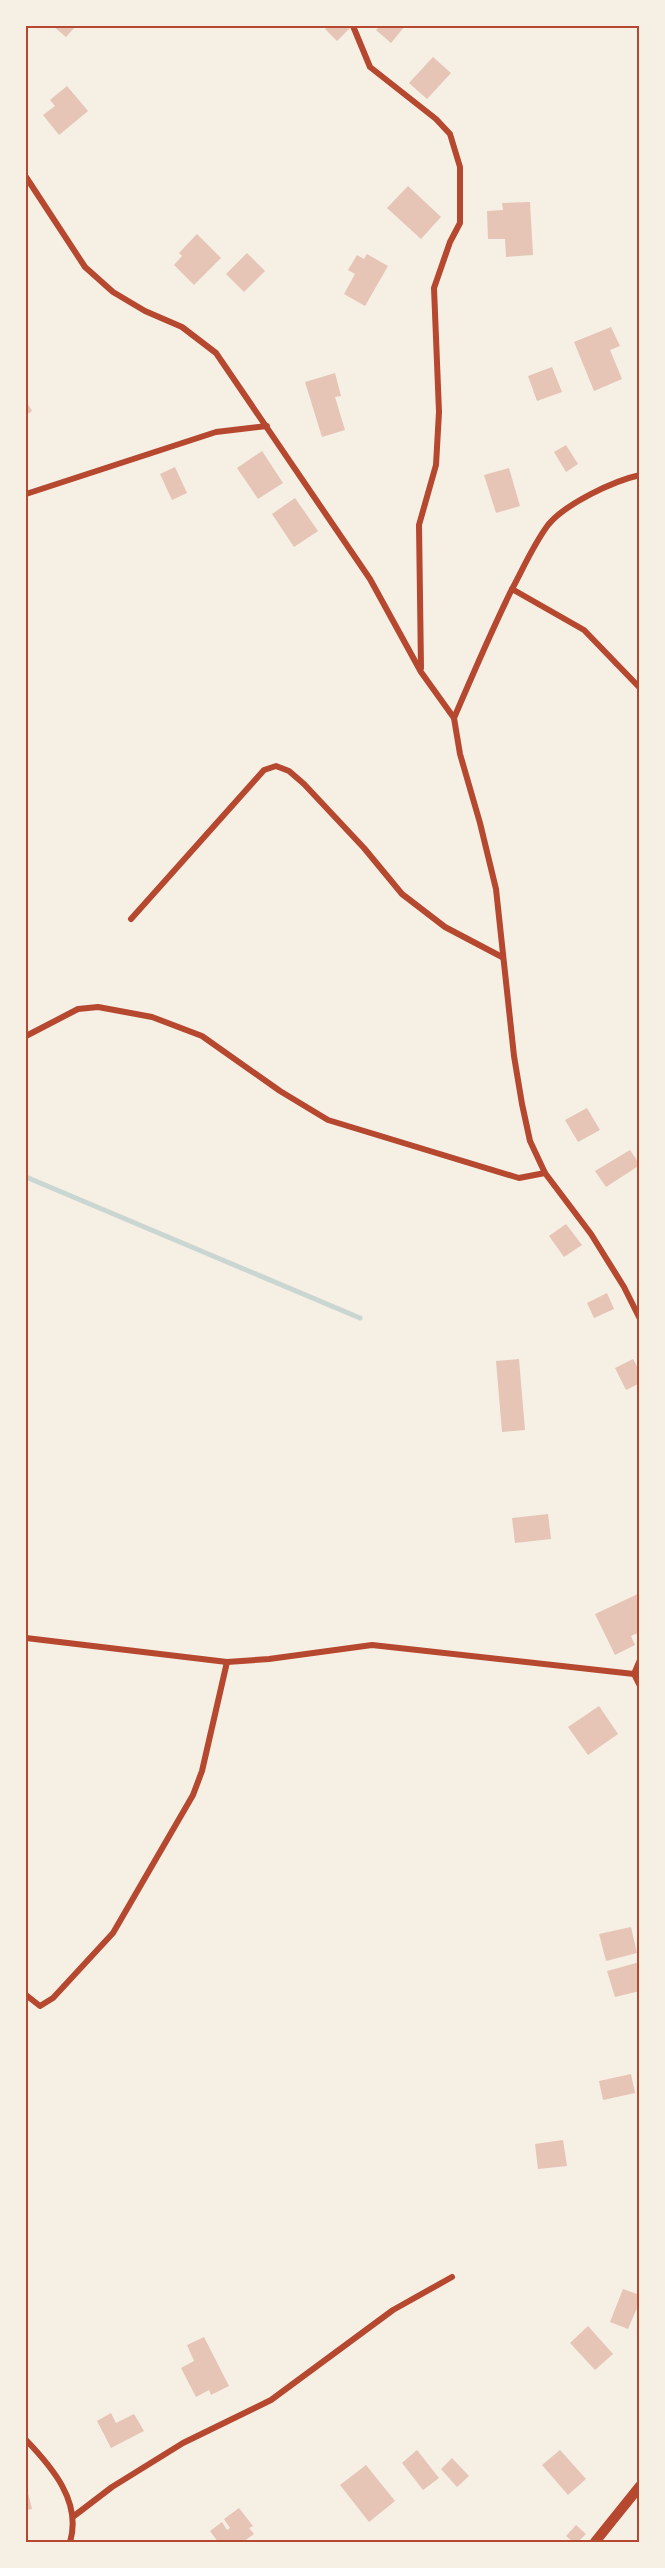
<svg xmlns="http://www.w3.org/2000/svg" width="665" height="2568" font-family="Rubik,sans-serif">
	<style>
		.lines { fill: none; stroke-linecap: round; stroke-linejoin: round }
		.stream { stroke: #c9d6d2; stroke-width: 5 }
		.building { fill: #e6c5b7 }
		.minor { stroke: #b5482f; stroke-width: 6 }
		.tertiary { stroke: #b5482f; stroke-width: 10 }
		.neatline { fill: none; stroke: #b5482f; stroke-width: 2 }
	</style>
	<rect width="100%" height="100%" fill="#f6efe4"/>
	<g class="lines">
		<!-- stream -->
		<path class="stream" d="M26,1177l334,141"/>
	</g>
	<!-- building -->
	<g class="building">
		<path d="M53,26h23l-10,11z"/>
		<path d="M329,26h18l3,2 -13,13 -12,-12z"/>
		<path d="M380,26h25l-14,17 -15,-13z"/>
		<path d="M433,57l18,16 -24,26 -18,-16z"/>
		<path d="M67,86l21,25 -29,24 -16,-20 12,-9 -5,-6z"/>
		<path d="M408,186l33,31 -20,22 -34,-31z"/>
		<path d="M530,202l3,53 -27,2 -1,-18h-17l-1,-28 16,-1 -1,-7z"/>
		<path d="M197,234l24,24 -27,27 -20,-20 8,-9 -3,-3z"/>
		<path d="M247,253l18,18 -21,21 -18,-18z"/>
		<path d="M367,254l21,12 -23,40 -21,-12 11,-20 -7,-4 9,-15 7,4z"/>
		<path d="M611,327l9,19 -10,4 12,29 -28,12 -20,-49z"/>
		<path d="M552,367l10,25 -25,9 -9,-25z"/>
		<path d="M335,373l6,23 -6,1 10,33 -23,7 -17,-55z"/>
		<path d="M26,401l6,10 -6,4z"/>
		<path d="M566,445l12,19 -12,8 -12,-20z"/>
		<path d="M262,451l21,32 -25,16 -21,-31z"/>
		<path d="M175,467l12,26 -15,7 -12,-26z"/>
		<path d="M509,468l11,38 -24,7 -12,-38z"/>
		<path d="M295,498l23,33 -24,16 -22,-33z"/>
		<path d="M587,1108l13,22 -22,12 -13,-22z"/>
		<path d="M630,1150l10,15 -34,22 -11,-16z"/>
		<path d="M566,1224l16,21 -18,12 -15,-21z"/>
		<path d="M607,1293l7,16 -20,9 -7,-15z"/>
		<path d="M519,1359l6,71 -23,2 -6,-71z"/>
		<path d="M633,1359l7,13v11l-14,7 -11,-22z"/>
		<path d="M548,1514l3,25 -36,4 -3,-25z"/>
		<path d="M640,1593v39l-9,4 4,9 -20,10 -20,-41z"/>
		<path d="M599,1706l19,28 -30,21 -20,-28z"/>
		<path d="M631,1927l6,26 -31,8 -7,-27z"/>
		<path d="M640,1962v29l-25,6 -8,-26z"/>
		<path d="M631,2074l4,19 -32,7 -4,-19z"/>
		<path d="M563,2140l4,26 -29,3 -3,-25z"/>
		<path d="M623,2289l17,6v6l-12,28 -18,-7z"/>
		<path d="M588,2326l25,28 -18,16 -25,-27z"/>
		<path d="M204,2337l25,49 -18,9 -2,-5 -13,7 -15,-29 13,-7 -7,-16z"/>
		<path d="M111,2413l5,10 18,-9 10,17 -33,17 -14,-27z"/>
		<path d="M417,2450l22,28 -16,12 -21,-27z"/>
		<path d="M560,2450l26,29 -18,16 -26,-30z"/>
		<path d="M452,2458l17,18 -12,11 -16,-18z"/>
		<path d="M366,2465l29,36 -26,21 -29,-37z"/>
		<path d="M26,2485l6,24 -6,1z"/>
		<path d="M239,2508l14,18 -4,2 5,6 -11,8h-25l-8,-11 12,-9 5,8 3,-2 -6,-9z"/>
		<path d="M576,2525l10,9 -8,8h-5l-7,-6z"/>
	</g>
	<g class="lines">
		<!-- minor -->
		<g class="minor">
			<path d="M353,26l17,41 66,52 14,15 10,33v56l-10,19 -16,46 5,124 -3,53 -17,60 2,143"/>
			<path d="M26,177l59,90 28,25 32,19 37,16 34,26 154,226 51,93 33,46 6,36 20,69 16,66 18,167 8,48 8,37 15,32 46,61 33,53 16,32"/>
			<path d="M26,494l190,-62 51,-6"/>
			<path d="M512,589l72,41 56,58"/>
			<path d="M454,718c18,-42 36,-84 56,-125 12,-22 23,-48 38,-68 17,-21 65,-44 92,-50"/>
			<path d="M131,919l133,-149 12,-4 13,5 15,13 60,64 38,46 43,33 57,30"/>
			<path d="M26,1036l52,-27 20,-2 54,10 50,19 78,55 48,29 191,58 26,-5"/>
			<path d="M26,1638l201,24 42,-3 103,-14 262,29"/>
			<path d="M640,1660l-6,14 6,12"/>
			<path d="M26,1995l14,11 13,-8 60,-65 80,-138 9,-24 25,-109"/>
			<path d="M26,2440c26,27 56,62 44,102"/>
			<path d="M74,2516l38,-29 71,-44 88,-43 122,-90 59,-33"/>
		</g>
		<!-- tertiary -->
		<path class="tertiary" d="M595,2542l45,-56"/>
	</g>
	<!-- border -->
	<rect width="665" height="2568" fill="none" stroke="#f6efe4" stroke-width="54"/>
	<rect x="27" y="27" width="611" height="2514" class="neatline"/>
</svg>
